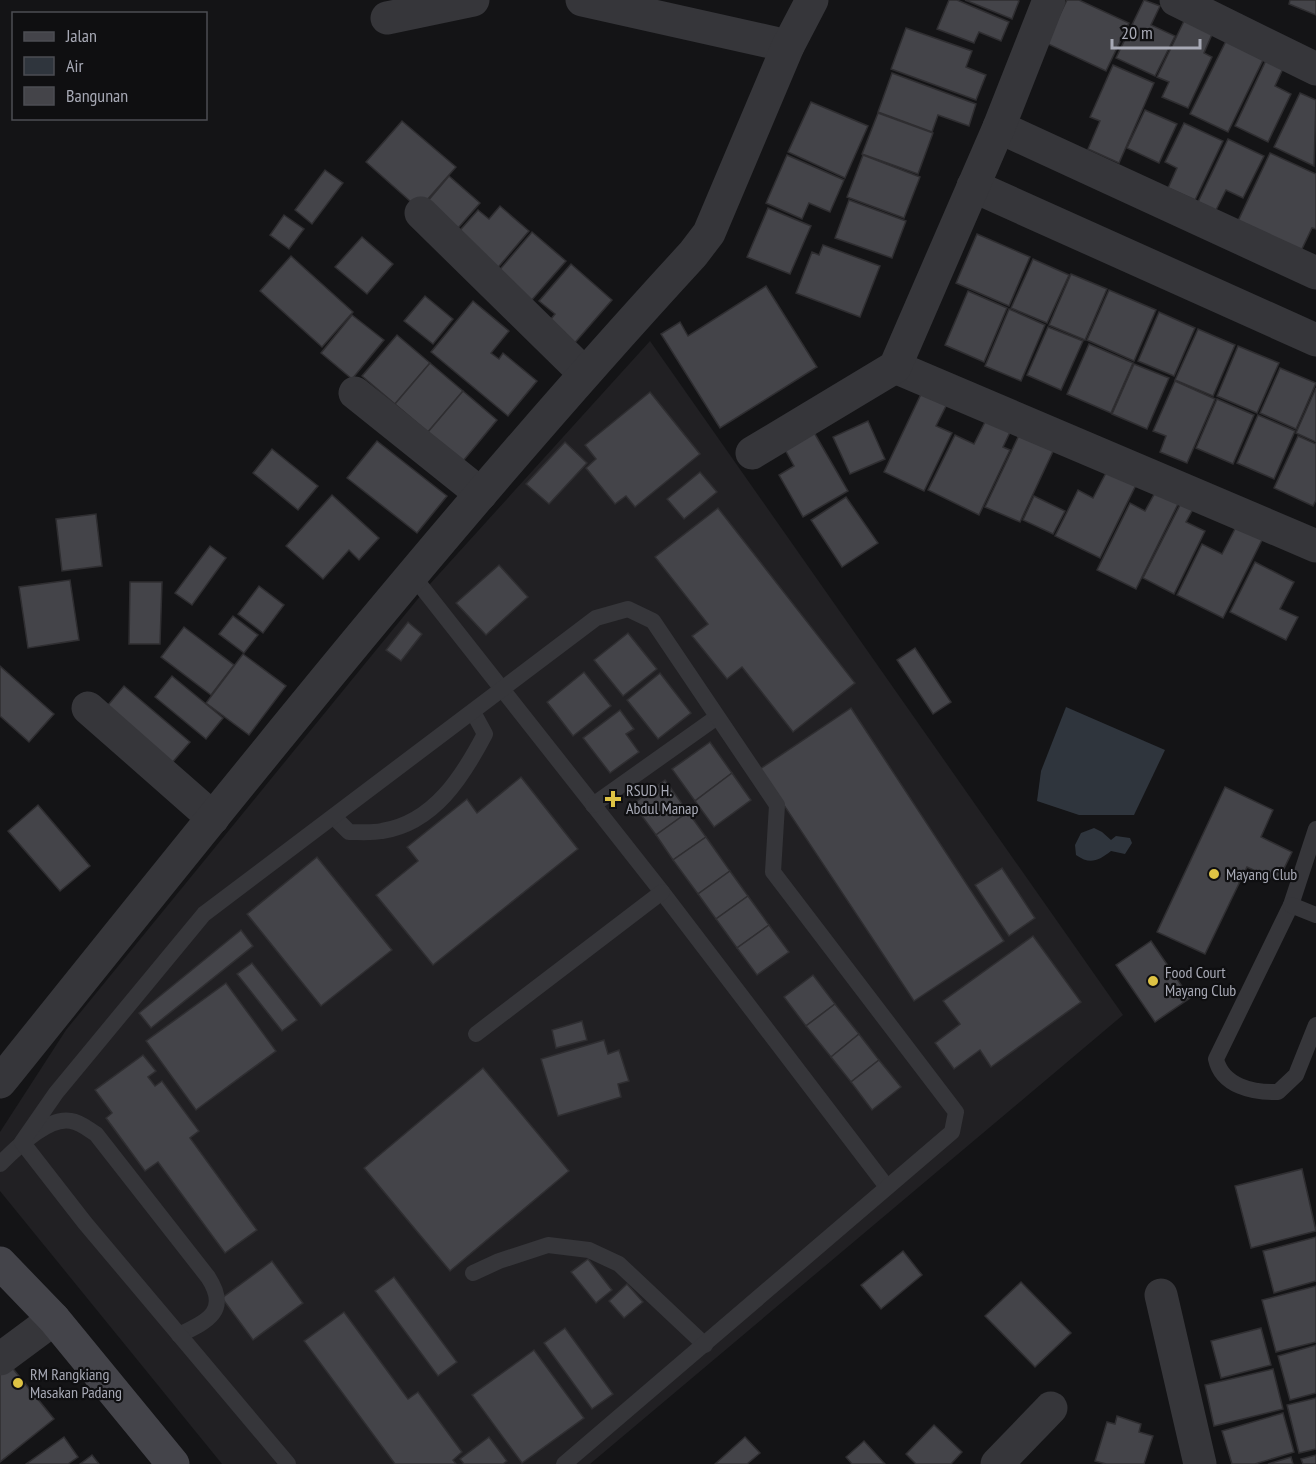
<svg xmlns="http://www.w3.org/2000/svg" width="1316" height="1464" font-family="'PT Sans Narrow',sans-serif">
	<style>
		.built { fill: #212023 }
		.water { fill: #2f353d }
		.building { fill: #444449; stroke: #2f2e31; stroke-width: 1.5 }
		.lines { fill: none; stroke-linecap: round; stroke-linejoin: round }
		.service { stroke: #36363a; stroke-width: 16 }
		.minor { stroke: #36363a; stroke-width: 33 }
		.secondary { stroke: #44444a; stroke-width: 33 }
		.poi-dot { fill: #dec344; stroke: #0f0f11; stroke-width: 2 }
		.labels { text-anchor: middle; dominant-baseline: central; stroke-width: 4.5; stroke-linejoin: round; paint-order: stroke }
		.poi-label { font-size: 16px; fill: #a7a9b5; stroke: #0f0f11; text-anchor: start }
	</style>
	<rect width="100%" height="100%" fill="#141416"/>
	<!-- built -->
	<path class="built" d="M650,341l473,674 -533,449h-368l-222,-273v-59l66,-102 364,-446z"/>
	<!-- water -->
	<g class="water">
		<path d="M1066,707l99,43 -31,65h-55l-42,-14 4,-30z"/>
		<path d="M1094,828l8,4 9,8 5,-4 14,2 2,5 -7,11 -14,-3c-13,10 -21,14 -35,4l-1,-10 6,-12z"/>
	</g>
	<!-- building -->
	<g class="building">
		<path d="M949,0h8l52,22 -8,19 -22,-9 -5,11 -37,-14z"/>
		<path d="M965,0h52l2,1 -7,18z"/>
		<path d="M1067,0h12l50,23 -23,48 -60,-28z"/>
		<path d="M1144,0l16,6 -9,19 24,11 -20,40 -39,-18z"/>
		<path d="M1290,0h26v15l-27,-11z"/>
		<path d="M1185,19l28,13 -9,21 8,4 -24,51 -26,-11 7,-15 -12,-5z"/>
		<path d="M906,28l66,23 -6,16 20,8 -10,25 -85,-31z"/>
		<path d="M1227,39l38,17 -37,76 -38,-18z"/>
		<path d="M1269,54l17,8 -11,24 16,8 -23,48 -33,-16z"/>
		<path d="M1113,65l41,18 -35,80 -31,-14 12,-28 -10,-4z"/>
		<path d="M892,73l84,31 -7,22 -31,-11 -6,17 -54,-20z"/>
		<path d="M1300,93l16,7 -2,66 -40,-19z"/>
		<path d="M811,102l57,24 -23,52 -57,-26z"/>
		<path d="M1145,110l32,14 -18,39 -32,-15z"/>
		<path d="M878,113l55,20 -15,41 -56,-20z"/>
		<path d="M402,121l54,46 -37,42 -53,-47z"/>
		<path d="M1184,123l39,18 -28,59 -27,-12 9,-20 -12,-6z"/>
		<path d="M1228,139l36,17 -21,42 -17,-8 -11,22 -18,-8z"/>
		<path d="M1270,153l46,21v55l-4,-1 -12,25 -63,-30z"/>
		<path d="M787,155l57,25 -14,32 -21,-9 -7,16 -36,-16z"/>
		<path d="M863,155l57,22 -16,41 -57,-21z"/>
		<path d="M325,170l18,13 -31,41 -17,-14z"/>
		<path d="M449,176l31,27 -28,32 -31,-26z"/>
		<path d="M849,200l57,21 -14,37 -57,-20z"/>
		<path d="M500,206l29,25 -34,40 -41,-34 24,-27 11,9z"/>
		<path d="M768,208l43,18 -21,48 -43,-17z"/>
		<path d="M284,215l20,14 -15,20 -19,-14z"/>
		<path d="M532,232l34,29 -36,41 -34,-28z"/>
		<path d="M977,234l53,23 -21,49 -53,-23z"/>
		<path d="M362,237l31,27 -26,30 -32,-27z"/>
		<path d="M823,245l57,21 -20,51 -64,-24 16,-41 7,3z"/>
		<path d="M291,256l62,56 -31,35 -62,-56z"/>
		<path d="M1033,259l36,16 -22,48 -36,-15z"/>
		<path d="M571,264l41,36 -40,46 -25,-22 8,-10 -16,-13z"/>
		<path d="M1071,274l36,15 -22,51 -36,-15z"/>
		<path d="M766,286l51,81 -97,61 -59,-94 19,-12 8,14z"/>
		<path d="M1109,290l47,20 -22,51 -47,-21z"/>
		<path d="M968,291l39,17 -23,54 -39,-17z"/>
		<path d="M425,296l28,23 -20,25 -29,-23z"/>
		<path d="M473,301l36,30 -18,22 8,6 4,-6 34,28 -29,35 -77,-64z"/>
		<path d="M1009,309l36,16 -24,56 -36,-15z"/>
		<path d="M1159,312l36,16 -21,48 -36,-15z"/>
		<path d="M352,315l32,25 -32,39 -31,-26z"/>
		<path d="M1048,327l35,14 -22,49 -34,-15z"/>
		<path d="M1198,329l37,16 -22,51 -38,-16z"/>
		<path d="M397,335l33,28 -35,41 -33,-28z"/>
		<path d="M1089,344l44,19 -22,50 -44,-19z"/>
		<path d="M1238,346l41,17 -22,50 -40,-17z"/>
		<path d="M430,363l33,28 -35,41 -33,-28z"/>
		<path d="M1134,364l35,14 -22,51 -35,-15z"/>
		<path d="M1280,368l36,15 -20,46 -36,-16z"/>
		<path d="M1175,381l40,18 -28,64 -27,-11 6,-16 -13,-5z"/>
		<path d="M1316,388v54l-20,-9z"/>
		<path d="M923,390l25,12 -12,24 16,7 -28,58 -40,-19z"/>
		<path d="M463,391l34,29 -34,41 -35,-29z"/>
		<path d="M650,392l50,62 -65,53 -9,-11 -11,8 -29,-36 10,-9 -11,-14z"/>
		<path d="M1217,399l37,16 -21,49 -37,-16z"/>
		<path d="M1258,415l37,16 -21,48 -37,-16z"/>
		<path d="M987,418l24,12 -8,17 7,3 -31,65 -51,-25 27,-55 19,9z"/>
		<path d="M868,421l17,38 -35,15 -17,-37z"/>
		<path d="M812,429l36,62 -45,26 -24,-42 15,-9 -11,-20z"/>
		<path d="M1021,431l34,16 -35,75 -35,-15z"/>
		<path d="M1298,436l18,8v56l-3,6 -39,-18z"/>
		<path d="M377,441l70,55 -30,37 -70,-55z"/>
		<path d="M565,442l22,21 -38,41 -23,-20z"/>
		<path d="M272,449l46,37 -20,24 -45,-37z"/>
		<path d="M1107,471l29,14 -36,73 -45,-22 23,-46 15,8z"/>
		<path d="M700,472l17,20 -33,27 -17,-20z"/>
		<path d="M1156,491l23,11 -43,87 -39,-19 33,-67 15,8z"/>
		<path d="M332,495l47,43 -20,22 -10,-10 -26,29 -37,-33z"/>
		<path d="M1034,496l31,15 -12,23 -30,-14z"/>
		<path d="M846,497l32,46 -36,24 -31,-47z"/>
		<path d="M1181,503l12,6 -7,13 19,9 -31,63 -31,-16z"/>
		<path d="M718,508l137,175 -62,49 -51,-65 -15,12 -35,-43 16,-12 -53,-67z"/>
		<path d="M96,514l6,52 -40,5 -6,-52z"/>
		<path d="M1237,525l26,13 -40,80 -46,-23 25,-51 20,10z"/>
		<path d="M210,546l16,12 -34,47 -17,-12z"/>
		<path d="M1255,562l39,20 -14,27 18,8 -12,23 -56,-28z"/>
		<path d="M499,565l29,32 -42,38 -30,-32z"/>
		<path d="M70,580l9,60 -51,8 -9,-61z"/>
		<path d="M130,582h32l-2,62h-31z"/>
		<path d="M259,586l25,19 -21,28 -25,-19z"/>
		<path d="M233,616l25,19 -14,18 -25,-19z"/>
		<path d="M408,622l14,12 -21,27 -15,-11z"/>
		<path d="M184,627l50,38 -23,30 -50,-38z"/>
		<path d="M628,633l29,36 -34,27 -29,-36z"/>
		<path d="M915,648l36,54 -18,12 -36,-54z"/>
		<path d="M243,654l43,32 -37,49 -43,-32z"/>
		<path d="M0,666l54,48 -25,28 -29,-26z"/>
		<path d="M584,672l27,34 -38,30 -26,-34z"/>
		<path d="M660,673l31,40 -33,26 -31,-39z"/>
		<path d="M172,676l51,42 -17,21 -51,-42z"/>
		<path d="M124,686l66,56 -26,30 -66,-55z"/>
		<path d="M851,708l153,233 -90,60 -154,-232z"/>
		<path d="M620,710l14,19 -8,5 13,18 -29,21 -27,-35z"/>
		<path d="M710,742l22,31 -37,28 -23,-32z"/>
		<path d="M732,773l19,27 -37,27 -19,-26z"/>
		<path d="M521,777l57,72 -145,116 -57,-70 42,-34 -11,-14 60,-48 10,14z"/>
		<path d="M665,780l23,32 -32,23 -23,-31z"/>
		<path d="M1225,787l48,23 -12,27 31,15 -14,29 -31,-14 -42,87 -48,-22z"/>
		<path d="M38,805l52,61 -30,25 -52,-60z"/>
		<path d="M688,812l18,25 -33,23 -17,-25z"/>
		<path d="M706,837l24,34 -32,23 -25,-34z"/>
		<path d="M317,857l75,93 -71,56 -74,-92z"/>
		<path d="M1002,868l33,50 -26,18 -34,-51z"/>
		<path d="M730,871l18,25 -32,23 -18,-25z"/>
		<path d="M748,896l21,29 -32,23 -21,-29z"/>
		<path d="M769,925l20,27 -32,23 -20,-27z"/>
		<path d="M241,930l12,16 -102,82 -12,-15z"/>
		<path d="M1033,936l48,66 -90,65 -11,-17 -26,19 -19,-26 25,-19 -17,-23z"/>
		<path d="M1151,941l39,57 -35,24 -39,-57z"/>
		<path d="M252,963l45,57 -15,11 -45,-57z"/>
		<path d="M813,975l22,29 -29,22 -22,-29z"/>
		<path d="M226,983l50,68 -80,59 -50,-69z"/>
		<path d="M835,1004l24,30 -28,23 -25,-31z"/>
		<path d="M582,1021l5,19 -31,8 -4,-18z"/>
		<path d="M859,1034l20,26 -28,22 -20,-25z"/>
		<path d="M604,1040l4,14 11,-4 10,31 -11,3 3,13 -63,19 -17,-57z"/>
		<path d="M143,1055l13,16 -8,6 7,9 7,-5 37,50 -9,7 67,92 -32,23 -67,-91 -13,9 -39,-53 6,-5 -17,-23z"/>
		<path d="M879,1060l22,27 -29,23 -21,-28z"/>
		<path d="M483,1068l86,103 -119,100 -86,-103z"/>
		<path d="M1302,1169l14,62 -65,17 -16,-62z"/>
		<path d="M1316,1237v44l-42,12 -11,-42z"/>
		<path d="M903,1251l19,24 -41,34 -20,-24z"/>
		<path d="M588,1259l24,31 -16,13 -25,-31z"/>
		<path d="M272,1261l31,42 -50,37 -31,-42z"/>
		<path d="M394,1277l63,85 -19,14 -63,-85z"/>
		<path d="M1021,1282l50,51 -36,34 -50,-51z"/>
		<path d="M627,1284l16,18 -19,16 -15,-17z"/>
		<path d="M1316,1286v56l-40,10 -14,-52z"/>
		<path d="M344,1312l64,87 10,-7 44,60 -9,8 3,4h-61l-91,-123z"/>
		<path d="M565,1328l48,66 -21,15 -48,-66z"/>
		<path d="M1261,1328l10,37 -50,13 -10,-37z"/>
		<path d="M1316,1345v48l-26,7 -12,-44z"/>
		<path d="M534,1350l50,68 -62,45 -50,-68z"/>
		<path d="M10,1365l44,54 -54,43v-89z"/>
		<path d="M1273,1369l10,40 -69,17 -9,-41z"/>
		<path d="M1316,1398v51l-17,4 -12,-48z"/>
		<path d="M1283,1413l11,39 -39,12h-23l-10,-33z"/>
		<path d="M1117,1416l24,8 -2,8 14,4 -9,28h-38l-11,-3 12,-39 8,2z"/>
		<path d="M934,1425l28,27 -11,12h-35l-10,-10z"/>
		<path d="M64,1437l14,20 -10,7h-42z"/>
		<path d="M489,1437l18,24 -4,3h-39l-4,-5z"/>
		<path d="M745,1437l15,16 -13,11h-32z"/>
		<path d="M864,1441l21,23h-33l-6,-7z"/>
		<path d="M92,1455l7,9h-19z"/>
		<path d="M1316,1455v9h-13l-2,-5z"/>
		<path d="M1291,1457l2,7h-25z"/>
	</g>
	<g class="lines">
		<!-- service -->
		<g class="service">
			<path d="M413,576l249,316 225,295"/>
			<path d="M593,805l124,-88"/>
			<path d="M334,817l15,15c11,0 23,1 33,-1 52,-8 81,-55 103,-97l-12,-22"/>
			<path d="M1316,829l-25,76 -75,154c6,27 37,34 62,33l18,-17 20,-50"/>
			<path d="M1291,905l25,10"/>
			<path d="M476,1034l186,-142"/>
			<path d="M0,1164c15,-15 48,-48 71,-43 9,1 17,8 25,13l112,143c22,34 0,44 -29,58"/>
			<path d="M473,1273l26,-12 49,-16 41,5 30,14 86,81"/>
			<path d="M288,1464l-203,-241 -63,-81 34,-49 148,-179 392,-296 32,-9 25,12 124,184 -4,67 183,240 -4,20 -388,332"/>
		</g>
		<!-- minor -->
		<g class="minor">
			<path d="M582,0l206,46"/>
			<path d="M1176,0l140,69"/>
			<path d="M387,18l86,-18"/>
			<path d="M999,127l317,146"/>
			<path d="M973,186l343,154"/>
			<path d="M421,213l163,160"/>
			<path d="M895,367l421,179"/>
			<path d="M355,393l126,101"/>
			<path d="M752,453l143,-86 104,-240 50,-127"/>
			<path d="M88,708l125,110"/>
			<path d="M0,1082c225,-280 449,-563 693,-828l16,-21 79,-187 24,-46"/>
			<path d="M1161,1295l39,169"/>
			<path d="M0,1359l54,-40"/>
			<path d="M997,1464l54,-56"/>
		</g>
		<!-- secondary -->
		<path class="secondary" d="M0,1263l54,56 119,145"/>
	</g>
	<!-- markers -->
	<g class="poi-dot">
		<path d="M610 790h6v6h6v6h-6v6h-6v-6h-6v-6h6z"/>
		<circle cx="1214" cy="874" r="6"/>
		<circle cx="1153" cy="981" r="6"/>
		<circle cx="18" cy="1383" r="6"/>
	</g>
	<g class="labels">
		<!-- poi labels -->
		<g class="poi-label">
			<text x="626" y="790">RSUD H.<tspan x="626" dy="18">Abdul Manap</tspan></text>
			<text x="1226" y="874">Mayang Club</text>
			<text x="1165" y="972">Food Court<tspan x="1165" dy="18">Mayang Club</tspan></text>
			<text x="30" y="1374">RM Rangkiang<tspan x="30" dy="18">Masakan Padang</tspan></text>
		</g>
	</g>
	<!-- legend -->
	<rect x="12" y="12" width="195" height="108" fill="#0f0f11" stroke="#4c4d53" stroke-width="1.5"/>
	<rect x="24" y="32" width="30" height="9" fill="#44444a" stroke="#4c4d53" stroke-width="1.5"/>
	<text x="66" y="42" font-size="18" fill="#a7a9b5">Jalan</text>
	<rect x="24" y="57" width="30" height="18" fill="#2f353d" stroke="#4c4d53" stroke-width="1.5"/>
	<text x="66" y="72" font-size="18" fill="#a7a9b5">Air</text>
	<rect x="24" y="87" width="30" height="18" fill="#444449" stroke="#4c4d53" stroke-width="1.5"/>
	<text x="66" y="102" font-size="18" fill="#a7a9b5">Bangunan</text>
	<!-- scale -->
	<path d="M1112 39v9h88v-9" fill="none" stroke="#a7a9b5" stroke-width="3"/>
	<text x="1121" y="39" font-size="18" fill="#a7a9b5" stroke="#0f0f11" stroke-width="4.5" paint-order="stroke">20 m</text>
</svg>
